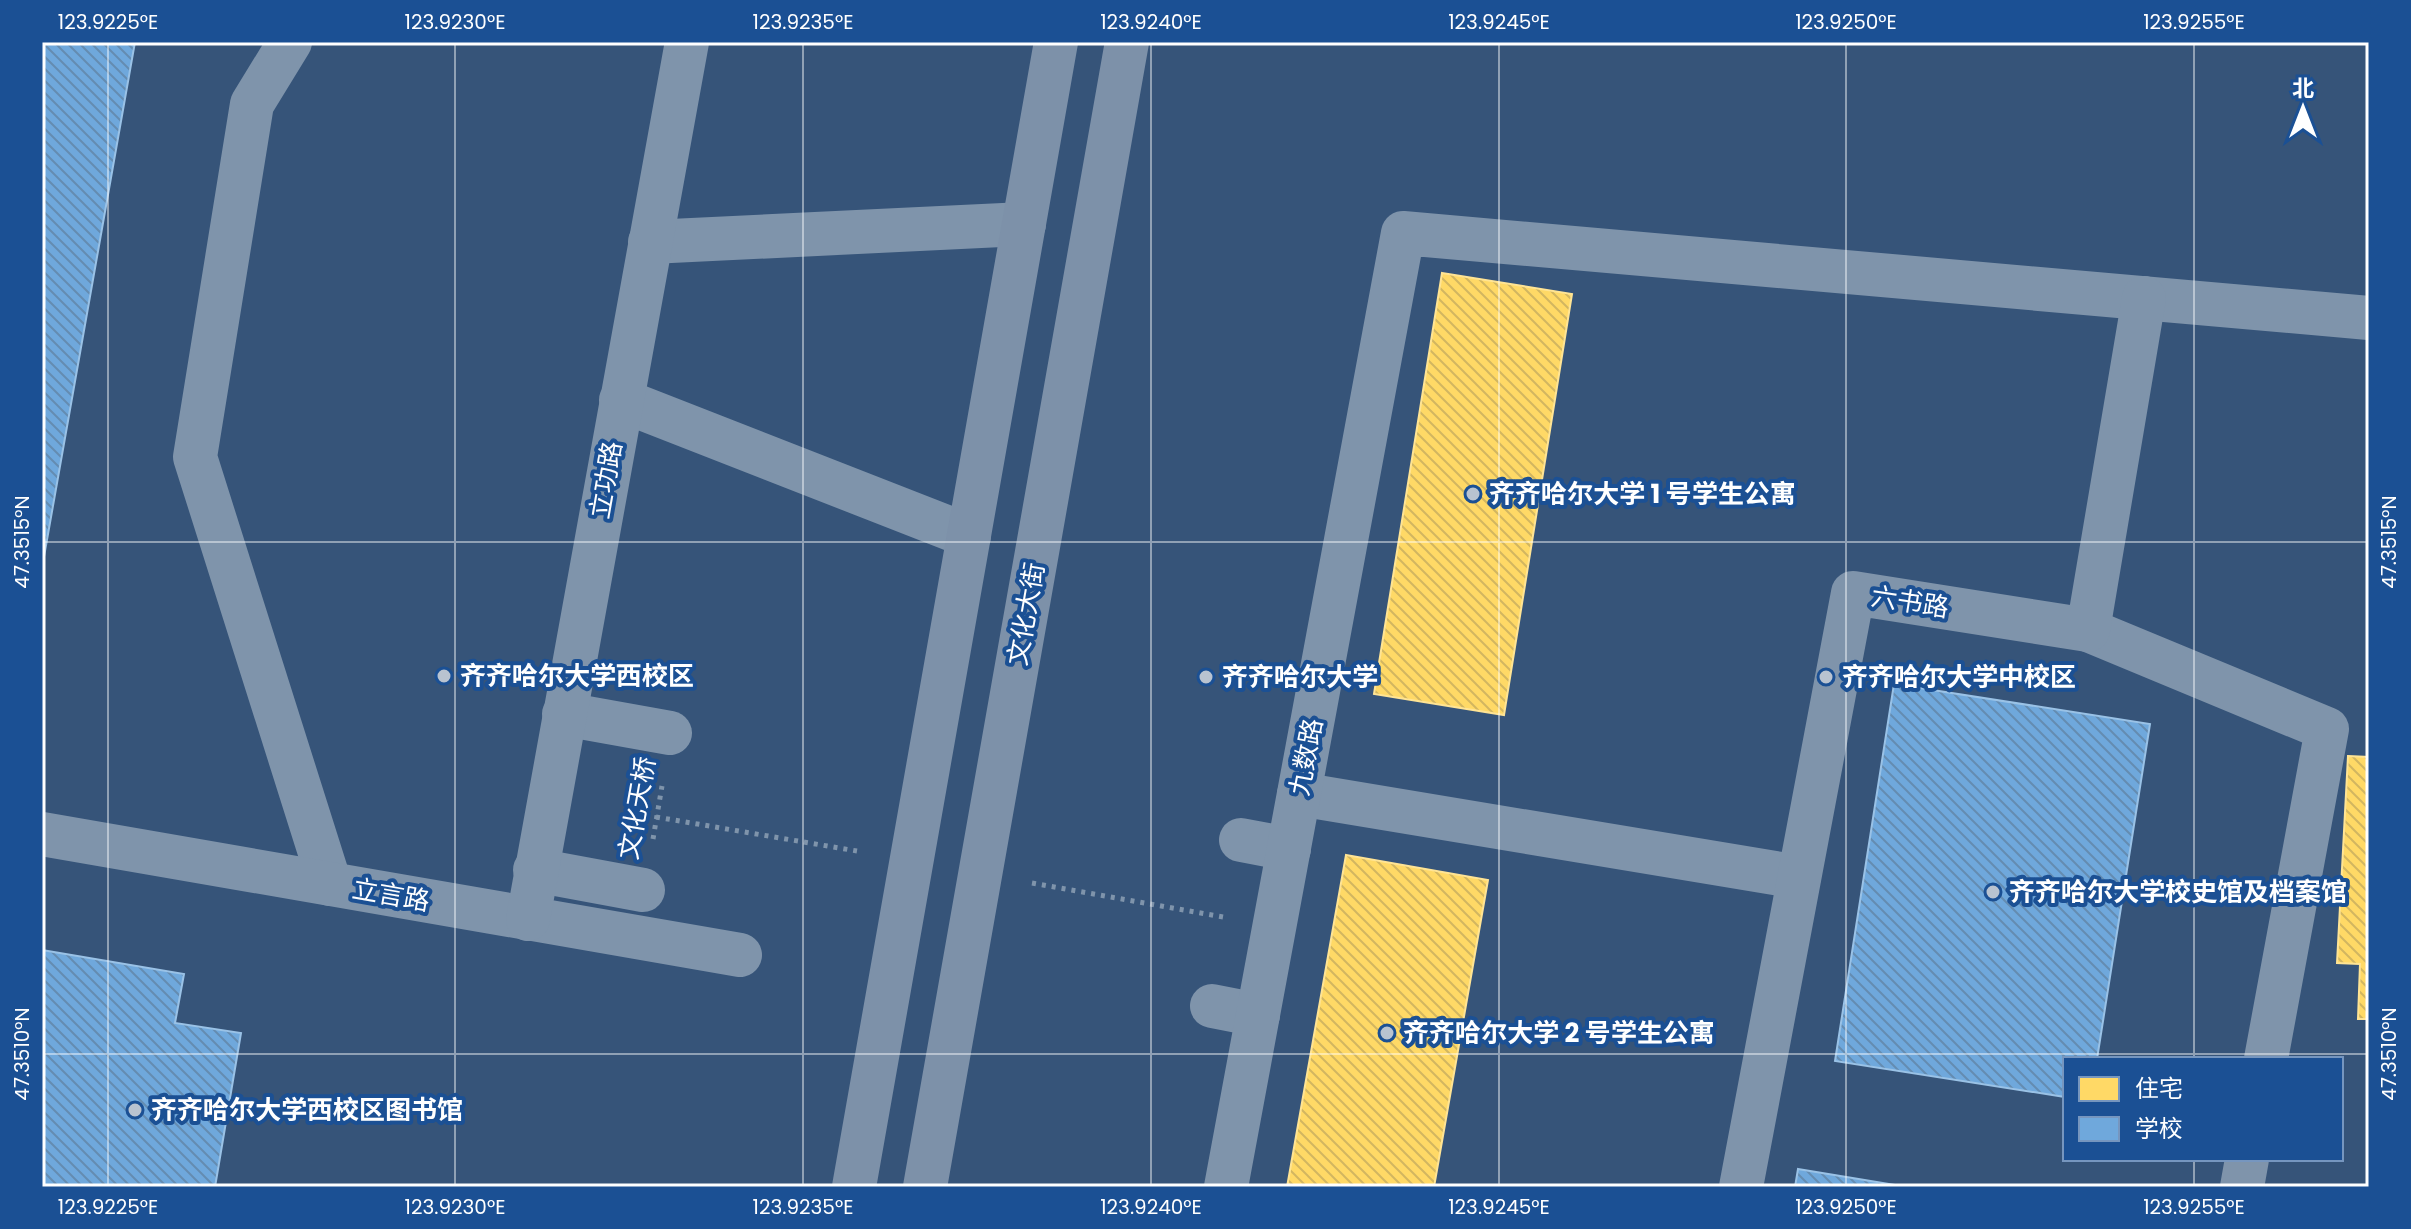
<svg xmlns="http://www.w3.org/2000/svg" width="2411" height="1229" font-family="Poppins,'Noto Sans SC',sans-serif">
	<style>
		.homes { fill: url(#homes-back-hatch); stroke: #ffe494; stroke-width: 2 }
		.schools { fill: url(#schools-back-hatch); stroke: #9ac2e6; stroke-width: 2 }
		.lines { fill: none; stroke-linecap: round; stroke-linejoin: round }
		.path { stroke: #7f94ab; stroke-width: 5; stroke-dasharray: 4 6; stroke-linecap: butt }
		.minor { stroke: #7f94ab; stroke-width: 44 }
		.major { stroke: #7d91a9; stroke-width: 44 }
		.ticks { fill: none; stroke: #fff; stroke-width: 2; stroke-opacity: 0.45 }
		.poi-dot { fill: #b9c3d0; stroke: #1b5094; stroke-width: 3 }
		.labels { text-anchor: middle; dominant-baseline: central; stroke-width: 8; stroke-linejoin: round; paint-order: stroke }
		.street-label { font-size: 26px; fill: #fff; stroke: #1b5094 }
		.poi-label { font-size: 26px; font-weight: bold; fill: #fff; stroke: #1b5094; text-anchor: start }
		.neatline { fill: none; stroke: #fff; stroke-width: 3 }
		.ticks-label { font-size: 20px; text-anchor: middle; fill: #fff }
	</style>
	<defs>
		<pattern id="homes-back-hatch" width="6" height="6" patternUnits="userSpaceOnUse" patternTransform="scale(2)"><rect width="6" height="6" fill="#ffd966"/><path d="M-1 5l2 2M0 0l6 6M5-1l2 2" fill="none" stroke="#d2b660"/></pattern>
		<pattern id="schools-back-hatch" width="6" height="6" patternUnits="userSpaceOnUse" patternTransform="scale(2)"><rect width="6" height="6" fill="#6fa8dc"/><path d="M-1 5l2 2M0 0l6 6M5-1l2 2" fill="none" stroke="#648cb1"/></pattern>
	</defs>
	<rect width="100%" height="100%" fill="#365479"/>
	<!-- homes -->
	<g class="homes">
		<path d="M1442,273l130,21 -68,421 -130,-21z"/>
		<path d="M2348,756l21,1v262h-11l2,-55 -23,-1z"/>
		<path d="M1346,855l142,25 -54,307h-147z"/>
	</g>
	<!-- schools -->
	<g class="schools">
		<path d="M42,42h93l-93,526z"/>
		<path d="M1894,684l256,40 -53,335h-32v38l-230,-36z"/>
		<path d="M42,950l142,24 -9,49 66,10 -26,154h-173z"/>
		<path d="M1798,1169l109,18h-112z"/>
	</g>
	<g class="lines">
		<!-- path -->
		<g class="path">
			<path d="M656,817l201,34"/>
			<path d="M653,839l9,-53"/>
			<path d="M1032,883l191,34"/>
		</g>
		<!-- minor -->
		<g class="minor">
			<path d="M290,42l-38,62 -57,353 135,427"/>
			<path d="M650,242l374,-18"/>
			<path d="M621,400l348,136"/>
			<path d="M2088,630l239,99 -61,330"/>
			<path d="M564,714l106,19"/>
			<path d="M1299,794l500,83"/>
			<path d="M42,834l698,121"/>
			<path d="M1241,840l48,9"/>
			<path d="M535,870l108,20"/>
			<path d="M528,919l159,-877"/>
			<path d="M1212,1006l46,9"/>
			<path d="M1226,1187l177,-954 966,85"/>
			<path d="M1741,1187l112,-594 235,37 56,-332"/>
			<path d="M2242,1187l5,-28"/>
		</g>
		<!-- major -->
		<g class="major">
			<path d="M854,1187l202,-1145"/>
			<path d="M925,1187l202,-1145"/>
		</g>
	</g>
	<!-- ticks -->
	<path class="ticks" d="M108,42v1145M455,42v1145M803,42v1145M1151,42v1145M1499,42v1145M1846,42v1145M2194,42v1017M42,542h2327M42,1054h2327M2194,1159v28"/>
	<!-- markers -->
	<g class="poi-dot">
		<circle cx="1473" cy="494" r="8"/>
		<circle cx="444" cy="676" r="8"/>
		<circle cx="1206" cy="677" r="8"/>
		<circle cx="1826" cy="677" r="8"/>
		<circle cx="1993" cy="892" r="8"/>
		<circle cx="1387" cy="1033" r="8"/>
		<circle cx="135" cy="1110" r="8"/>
	</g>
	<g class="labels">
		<!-- street labels -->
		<g class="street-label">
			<text transform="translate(606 480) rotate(-80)">立功路</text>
			<text transform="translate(1910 602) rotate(9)">六书路</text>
			<text transform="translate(1026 614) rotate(-80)">文化大街</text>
			<text transform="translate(1306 757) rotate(-79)">九数路</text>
			<text transform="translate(637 808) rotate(-80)">文化天桥</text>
			<text transform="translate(391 895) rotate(10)">立言路</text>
		</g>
		<!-- poi labels -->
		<g class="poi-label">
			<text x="1489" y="494">齐齐哈尔大学 1 号学生公寓</text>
			<text x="460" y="676">齐齐哈尔大学西校区</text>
			<text x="1222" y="677">齐齐哈尔大学</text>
			<text x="1842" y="677">齐齐哈尔大学中校区</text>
			<text x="2009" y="892">齐齐哈尔大学校史馆及档案馆</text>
			<text x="1403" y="1033">齐齐哈尔大学 2 号学生公寓</text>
			<text x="151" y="1110">齐齐哈尔大学西校区图书馆</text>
		</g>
	</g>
	<!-- border -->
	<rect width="2411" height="1229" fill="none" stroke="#1b5094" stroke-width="88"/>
	<!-- legend -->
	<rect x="2063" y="1057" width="280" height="104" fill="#1b5094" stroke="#7696bf" stroke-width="2"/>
	<rect x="2079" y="1077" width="40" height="24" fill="#ffd966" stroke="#7696bf" stroke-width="2"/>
	<text x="2135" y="1097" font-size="24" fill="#ffffff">住宅</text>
	<rect x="2079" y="1117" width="40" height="24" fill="#6fa8dc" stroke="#7696bf" stroke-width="2"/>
	<text x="2135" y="1137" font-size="24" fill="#ffffff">学校</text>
	<!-- north arrow -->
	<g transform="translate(2303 108)" stroke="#1b5094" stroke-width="6" paint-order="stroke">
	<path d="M0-6L14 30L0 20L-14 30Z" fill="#ffffff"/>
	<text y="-12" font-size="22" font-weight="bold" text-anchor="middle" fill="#ffffff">北</text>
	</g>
	<rect x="44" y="44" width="2323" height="1141" class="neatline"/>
	<g class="ticks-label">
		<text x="108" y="29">123.9225°E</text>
		<text x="455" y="29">123.9230°E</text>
		<text x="803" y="29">123.9235°E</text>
		<text x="1151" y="29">123.9240°E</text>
		<text x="1499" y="29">123.9245°E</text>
		<text x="1846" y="29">123.9250°E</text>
		<text x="2194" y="29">123.9255°E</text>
		<text transform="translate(22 542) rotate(-90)" y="7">47.3515°N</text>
		<text transform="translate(2389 542) rotate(-90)" y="7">47.3515°N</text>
		<text transform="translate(22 1054) rotate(-90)" y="7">47.3510°N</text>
		<text transform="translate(2389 1054) rotate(-90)" y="7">47.3510°N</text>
		<text x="108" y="1214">123.9225°E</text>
		<text x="455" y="1214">123.9230°E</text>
		<text x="803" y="1214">123.9235°E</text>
		<text x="1151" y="1214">123.9240°E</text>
		<text x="1499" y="1214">123.9245°E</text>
		<text x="1846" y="1214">123.9250°E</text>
		<text x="2194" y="1214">123.9255°E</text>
	</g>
</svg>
